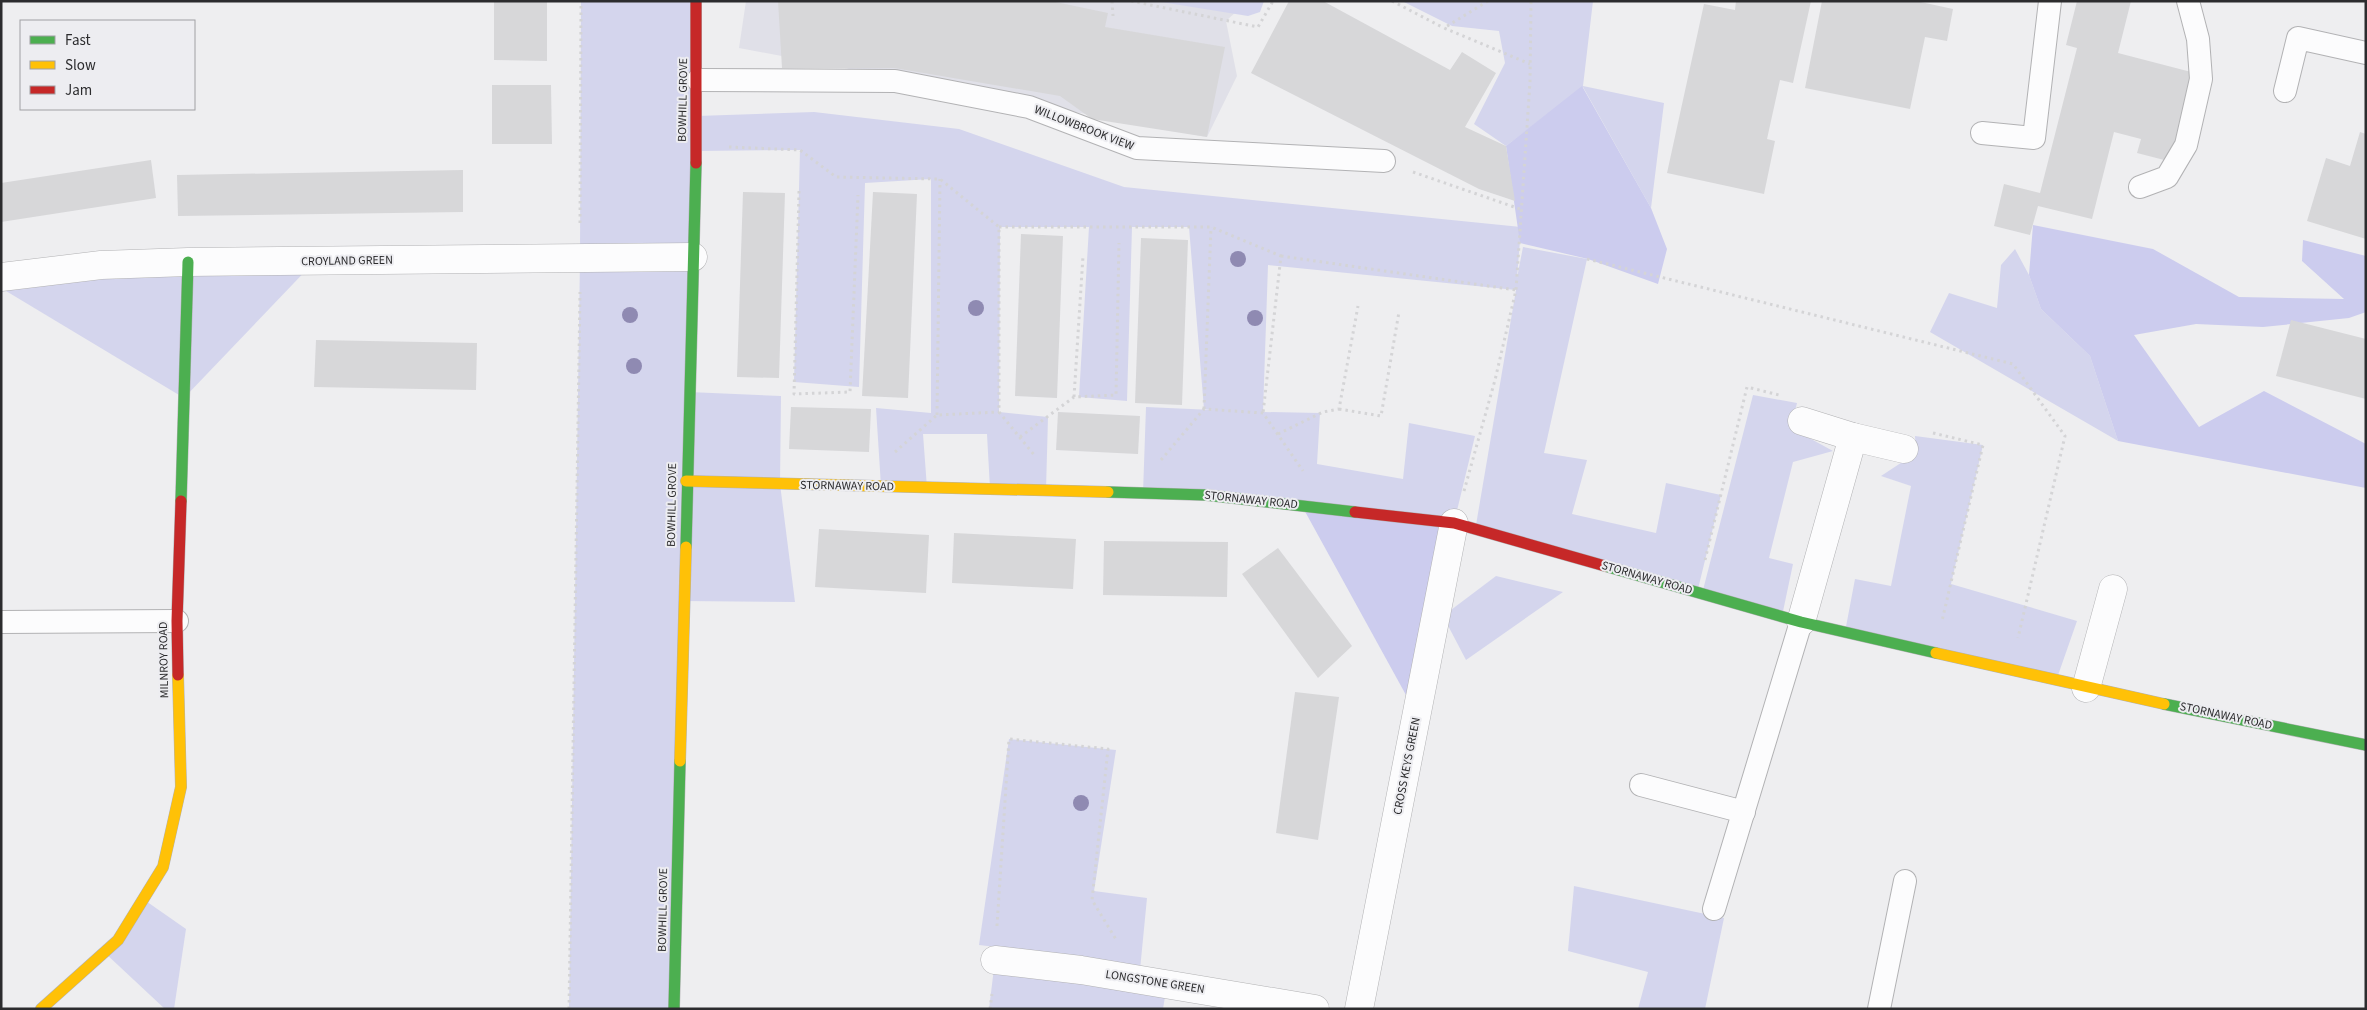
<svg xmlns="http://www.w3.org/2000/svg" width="2367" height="1010" font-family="'Source Sans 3',sans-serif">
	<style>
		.built { fill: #e0e0e8 }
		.green { fill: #d4d5ed }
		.forest { fill: #cce }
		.building { fill: #d7d7d9 }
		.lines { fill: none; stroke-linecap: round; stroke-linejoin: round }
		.lane-casing { stroke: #b2b2b4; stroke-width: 24 }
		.street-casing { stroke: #b2b2b4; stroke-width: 29 }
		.fast-casing { stroke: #b2b2b4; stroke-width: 12 }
		.slow-casing { stroke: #b2b2b4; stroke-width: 12 }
		.jam-casing { stroke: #b2b2b4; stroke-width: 12 }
		.path { stroke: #d4d4d6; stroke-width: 3; stroke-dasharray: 2.5 4; stroke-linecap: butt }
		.lane { stroke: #fcfcfd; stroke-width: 22 }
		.street { stroke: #fcfcfd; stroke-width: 28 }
		.fast { stroke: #4caf50; stroke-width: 11 }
		.slow { stroke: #ffc107; stroke-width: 11 }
		.jam { stroke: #c62828; stroke-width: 11 }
		.tree { fill: #8f8ab2 }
		.labels { text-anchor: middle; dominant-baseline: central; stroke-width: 4; stroke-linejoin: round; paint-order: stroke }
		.street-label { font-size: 12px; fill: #2c2c2e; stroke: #ededf1 }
	</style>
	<rect width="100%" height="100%" fill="#eeeef0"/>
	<!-- built -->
	<path class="built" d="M746,1h502l-22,20 11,55 -30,61 -468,-89z"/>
	<!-- green -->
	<g class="green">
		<path d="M581,1h113l-5,391 92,4 -1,88 15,118 -112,-1 -12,408h-102l11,-751z"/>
		<path d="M1155,1h109l-4,11 -12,4z"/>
		<path d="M1402,1h191l-10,85 81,17 -13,105 -68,-121 -77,59 -32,-22 31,-61 -6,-32 -47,-5z"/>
		<path d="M814,112l145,17 165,58 397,40 -4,51 6,-31 64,12 -43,194 43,7 -15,54 84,19 10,-50 55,12 -24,98 -221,-68 40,-235 -248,-25 -5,147 57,1 -3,51 86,15 6,-56 66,13 -21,87 -311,-30 3,-86 67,3 -9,-1 -15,-182h-57l-5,174 -48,-4 10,-170h-89l-1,185 49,5 -2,73 -56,-1 -3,-55h-64l4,54 -46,-2 -5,-78 55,5v-234l-66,4 -6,204 -65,-5 6,-232 -104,1 1,-35z"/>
		<path d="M2015,249l14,26 12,34 49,47 28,85 -188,-109 19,-39 48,15 4,-43z"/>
		<path d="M315,261l-131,137 -183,-110v-9z"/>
		<path d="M1753,395l44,8 -6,25 42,23 -40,11 -24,96 24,6 -11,52 -80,-22z"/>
		<path d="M1915,436l68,9 -32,139 126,37 -21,60 -211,-49 10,-53 36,7 20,-100 -30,-10 35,-23z"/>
		<path d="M1496,576l67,16 -97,68 -23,-44z"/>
		<path d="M1009,739l107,11 -22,141 53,7 -8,82 28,4 -4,25h-174l6,-49 88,-3 -104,-12z"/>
		<path d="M1574,886l150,32 -19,91h-67l10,-37 -80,-21z"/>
		<path d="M143,899l43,30 -12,80h-9l-61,-57z"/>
	</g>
	<!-- forest -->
	<g class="forest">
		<path d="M1582,86l69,122 16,41 -9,35 -70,-25 -68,-16 -14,-97z"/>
		<path d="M2033,225l120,24 86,48 105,2 -42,-38 1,-21 63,16v56l-17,6 -86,9 -67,-3 -62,11 65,92 65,-36 102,53v44l-248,-47 -28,-85 -49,-47 -12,-34z"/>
		<path d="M1302,506l152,17 -37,192z"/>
	</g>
	<!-- building -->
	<g class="building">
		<path d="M494,1h53v60l-53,-1z"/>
		<path d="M778,1h273l57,12 -3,14 120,20 -18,90 -115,-18 -32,-23 -166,-28h-112z"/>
		<path d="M1289,1h34l127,69 12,-18 34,21 -31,54 41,19 9,55 -36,-12 -228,-116z"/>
		<path d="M1736,1h75l-18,82 -13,-3 -13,59 8,2 -11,53 -97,-21 37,-169 31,6z"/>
		<path d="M1822,1h94l37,8 -6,32 -22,-4 -15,72 -105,-21z"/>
		<path d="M2077,1h54l-13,52 77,20 -23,89 -35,-9 4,-14 -27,-7 -22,87 -54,-13 -8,29 -36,-9 10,-42 36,9 37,-145 -11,-3z"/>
		<path d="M492,85h59l1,59h-60z"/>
		<path d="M2360,132l6,2v105l-59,-18 19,-63 24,8z"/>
		<path d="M151,160l5,38 -155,24v-39z"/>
		<path d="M463,170v42l-285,4 -1,-41z"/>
		<path d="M743,192l42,1 -6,185 -42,-1z"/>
		<path d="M873,192l44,2 -9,204 -46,-2z"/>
		<path d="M1021,234l42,2 -6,162 -42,-2z"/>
		<path d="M1141,238l47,2 -6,165 -47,-2z"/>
		<path d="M2291,320l75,19v60l-90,-23z"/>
		<path d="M316,340l161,3 -1,47 -162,-3z"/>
		<path d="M791,407l80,2 -2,43 -80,-3z"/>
		<path d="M1058,412l82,4 -2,38 -82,-4z"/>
		<path d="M819,529l110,6 -3,58 -111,-6z"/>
		<path d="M954,533l122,6 -3,50 -121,-6z"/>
		<path d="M1104,541l124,1 -1,55 -124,-2z"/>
		<path d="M1278,548l74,98 -34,32 -76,-104z"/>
		<path d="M1295,692l44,5 -21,143 -42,-7z"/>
	</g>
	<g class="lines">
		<defs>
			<g id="lane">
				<path d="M698,80l197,1 134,26 108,41 247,13"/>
				<path d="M2285,91l13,-53 68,15"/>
				<path d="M1982,133l52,5 16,-137"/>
				<path d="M2140,187l27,-10 19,-32 15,-66 -3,-40 -10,-38"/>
				<path d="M1,622l176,-1"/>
				<path d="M1641,785l103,27"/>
				<path d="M1714,909l87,-287"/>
				<path d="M1879,1009l26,-128"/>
			</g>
			<g id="street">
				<path d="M1,277l100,-12 87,-3 505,-5"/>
				<path d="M1853,437l51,12"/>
				<path d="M1801,622l52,-185 -51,-16"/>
				<path d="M2086,688l27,-99"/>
				<path d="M995,960l86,10 234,39"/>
				<path d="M1359,1009l95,-486"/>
			</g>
			<g id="fast">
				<path d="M1108,492l98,3 149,17"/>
				<path d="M181,501l7,-239"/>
				<path d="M686,547l10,-384"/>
				<path d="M1605,566l196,56 135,31"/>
				<path d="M2164,704l202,41"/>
				<path d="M674,1009l6,-248"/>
			</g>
			<g id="slow">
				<path d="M686,481l422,11"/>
				<path d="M1936,653l228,51"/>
				<path d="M680,761l6,-214"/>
				<path d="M41,1009l77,-69 45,-73 18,-80 -3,-112"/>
			</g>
			<g id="jam">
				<path d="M696,163v-162"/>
				<path d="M1355,512l99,11 151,43"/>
				<path d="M178,675l-1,-54 4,-120"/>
			</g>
		</defs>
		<!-- lane casing -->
		<use href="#lane" class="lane-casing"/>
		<!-- street casing -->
		<use href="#street" class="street-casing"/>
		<!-- fast casing -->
		<use href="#fast" class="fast-casing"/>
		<!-- slow casing -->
		<use href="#slow" class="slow-casing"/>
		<!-- jam casing -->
		<use href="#jam" class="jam-casing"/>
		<!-- path -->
		<g class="path">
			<path d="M1112,1l1,15"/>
			<path d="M1131,1l127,26 15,-26"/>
			<path d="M1392,1l52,27"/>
			<path d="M1488,1l-44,27 86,36"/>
			<path d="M729,147l71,3 36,27 104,2 59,48v185l36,44"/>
			<path d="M1413,172l110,38"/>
			<path d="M799,191l-5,203 56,-2 8,-197"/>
			<path d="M580,223l1,-222"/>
			<path d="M999,227h212l70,29 -18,157"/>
			<path d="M1281,256l235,34"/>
			<path d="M1587,259l426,105 52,72 -47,202"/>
			<path d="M1074,397l9,-141"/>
			<path d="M1204,409l7,-182"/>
			<path d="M1339,409l42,7 18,-104"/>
			<path d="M937,415l3,-236"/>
			<path d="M1933,433l50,12 -41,176"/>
			<path d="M1278,434l45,-22 16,-3 19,-103"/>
			<path d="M1020,437l54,-40 42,-2 3,-152"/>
			<path d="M895,452l42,-37 62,-3"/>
			<path d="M1161,460l43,-51 59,4 40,58"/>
			<path d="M1464,491l31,-111 21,-90 14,-208 1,-81"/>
			<path d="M1705,560l42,-173 32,8"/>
			<path d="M997,926l12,-187 99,10 -16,151 25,41"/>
			<path d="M569,1009l11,-717"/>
			<path d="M990,1009l2,-15"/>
		</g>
		<!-- lane -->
		<use href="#lane" class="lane"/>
		<!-- street -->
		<use href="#street" class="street"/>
		<!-- fast -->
		<use href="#fast" class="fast"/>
		<!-- slow -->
		<use href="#slow" class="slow"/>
		<!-- jam -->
		<use href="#jam" class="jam"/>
	</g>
	<!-- trees -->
	<g class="tree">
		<circle cx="1238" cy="259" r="8"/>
		<circle cx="976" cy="308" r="8"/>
		<circle cx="630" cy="315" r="8"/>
		<circle cx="1255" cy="318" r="8"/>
		<circle cx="634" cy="366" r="8"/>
		<circle cx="1081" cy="803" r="8"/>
	</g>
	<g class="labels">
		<!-- street labels -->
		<g class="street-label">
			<text transform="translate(683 100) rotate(-89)">BOWHILL GROVE</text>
			<text transform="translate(1084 128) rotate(21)">WILLOWBROOK VIEW</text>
			<text transform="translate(347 261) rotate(-1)">CROYLAND GREEN</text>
			<text transform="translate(847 486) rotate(1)">STORNAWAY ROAD</text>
			<text transform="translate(1251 500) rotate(6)">STORNAWAY ROAD</text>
			<text transform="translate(672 505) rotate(-89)">BOWHILL GROVE</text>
			<text transform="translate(1647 578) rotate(16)">STORNAWAY ROAD</text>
			<text transform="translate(164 660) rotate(-91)">MILNROY ROAD</text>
			<text transform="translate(2226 716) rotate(12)">STORNAWAY ROAD</text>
			<text transform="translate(1407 766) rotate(-79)">CROSS KEYS GREEN</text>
			<text transform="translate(663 910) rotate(-89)">BOWHILL GROVE</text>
			<text transform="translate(1155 982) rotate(9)">LONGSTONE GREEN</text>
		</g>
	</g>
	<!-- border -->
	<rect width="2367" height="1010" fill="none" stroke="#2c2c2e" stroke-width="5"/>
	<!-- legend -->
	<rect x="20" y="20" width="175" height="90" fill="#ededf1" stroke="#a0a0a3"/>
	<rect x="30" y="36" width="25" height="8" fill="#4caf50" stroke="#a0a0a3"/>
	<text x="65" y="45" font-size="15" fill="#2c2c2e">Fast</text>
	<rect x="30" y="61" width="25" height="8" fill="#ffc107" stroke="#a0a0a3"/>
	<text x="65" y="70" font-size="15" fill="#2c2c2e">Slow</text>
	<rect x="30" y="86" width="25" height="8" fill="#c62828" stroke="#a0a0a3"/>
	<text x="65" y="95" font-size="15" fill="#2c2c2e">Jam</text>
</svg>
